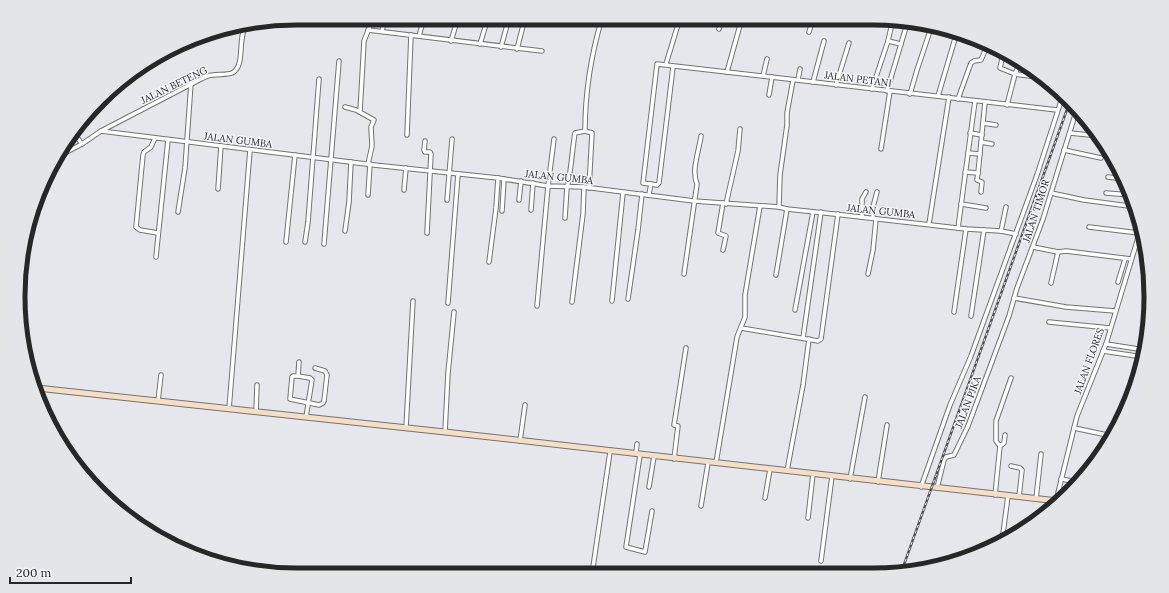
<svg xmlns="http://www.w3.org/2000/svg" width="1169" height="593" font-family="Lora,serif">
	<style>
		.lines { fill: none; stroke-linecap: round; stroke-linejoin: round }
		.street-casing { stroke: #727378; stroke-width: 5.5 }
		.secondary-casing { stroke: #727378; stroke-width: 7 }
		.street { stroke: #fff; stroke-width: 3.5 }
		.secondary { stroke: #f5dec4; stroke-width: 5 }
		.rail-casing { stroke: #525356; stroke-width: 2.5 }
		.rail { stroke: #f3f5fa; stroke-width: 1; stroke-dasharray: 3; stroke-linecap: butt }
		.labels { text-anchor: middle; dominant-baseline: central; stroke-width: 3; stroke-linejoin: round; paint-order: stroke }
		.street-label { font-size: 10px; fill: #272729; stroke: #f3f5fa }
		.rim { fill: none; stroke: #272729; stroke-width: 5 }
	</style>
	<rect width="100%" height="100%" fill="#e6e7ed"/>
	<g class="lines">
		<defs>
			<g id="street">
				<path d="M345,22l2,-4"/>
				<path d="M394,24l2,-6"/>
				<path d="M705,24l3,-6"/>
				<path d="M719,29l4,-11"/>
				<path d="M368,30l174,21"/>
				<path d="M382,31l3,-13"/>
				<path d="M809,32l4,-13"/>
				<path d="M419,36l5,-18"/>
				<path d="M451,41l7,-23"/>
				<path d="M888,41l13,3"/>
				<path d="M480,44l8,-26"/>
				<path d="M501,47l8,-29"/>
				<path d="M517,49l8,-31"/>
				<path d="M999,49l-1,4 3,2 1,4 -2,9 15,6 30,4"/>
				<path d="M666,64l14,-46"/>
				<path d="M673,67l-14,116 -2,2 -14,-2 14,-119 400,46"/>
				<path d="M727,72l15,-54"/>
				<path d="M763,76l4,-17"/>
				<path d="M798,80l2,-11"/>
				<path d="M813,82l11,-41"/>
				<path d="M836,85l13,-42"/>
				<path d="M872,89l16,-48 5,-22"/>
				<path d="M887,91l19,-64 5,-5"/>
				<path d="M910,94l7,-24 15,-45"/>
				<path d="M769,95l3,-18"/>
				<path d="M938,96l19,-64"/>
				<path d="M958,99l13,-36 3,-2 7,-1 7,-16"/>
				<path d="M1007,105l8,-31 5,-12"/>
				<path d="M345,107l11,3 18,10 -3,7 1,19 -4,18"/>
				<path d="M360,112l4,-71 9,-23"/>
				<path d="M983,123l13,2"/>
				<path d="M101,131l273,34 124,13 50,8 36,1 110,14 85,6 8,2 47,5 132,15 35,2 15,3"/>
				<path d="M585,131l7,2 -3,55"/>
				<path d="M73,132l9,12"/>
				<path d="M970,133l12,2"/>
				<path d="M1070,133l29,3"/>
				<path d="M407,135l4,-100"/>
				<path d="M155,138l-4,9 -7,5 -1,3 -7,72 4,3 18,3"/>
				<path d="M425,141l-1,9 1,2h5l1,2 -4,79"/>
				<path d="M981,142l11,2"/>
				<path d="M881,149l9,-58"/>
				<path d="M1064,150l37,8"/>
				<path d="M968,153l12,1"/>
				<path d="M55,158l27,-14 19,-13 100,-52c4,-2 8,-4 12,-4 6,-1 14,0 19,-2 14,-7 5,-35 14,-47"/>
				<path d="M965,172l13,1 7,-71"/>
				<path d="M978,173l-1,7 5,2 -1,10"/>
				<path d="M1108,177l16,2"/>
				<path d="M218,189l3,-43"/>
				<path d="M404,190l2,-22"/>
				<path d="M1051,193l33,7 52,7"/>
				<path d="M1106,193l25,2"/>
				<path d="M649,194l2,-10"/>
				<path d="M368,195l2,-31"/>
				<path d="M447,200l5,-61"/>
				<path d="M519,200l2,-19"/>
				<path d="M726,204l12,-53 2,-22"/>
				<path d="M961,204l25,4"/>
				<path d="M779,207l1,-32 7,-50v-12l6,-33"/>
				<path d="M531,210l2,-27"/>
				<path d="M502,211l2,-32"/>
				<path d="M178,212l7,-44 6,-85"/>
				<path d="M862,217v-18l4,-7"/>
				<path d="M565,218l2,-31c3,-5 6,-45 8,-54l10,-2c0,-38 6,-76 17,-113"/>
				<path d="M873,218v-11l4,-15"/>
				<path d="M929,224l20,-127"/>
				<path d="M1089,227l50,6"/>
				<path d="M958,228l17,-127"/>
				<path d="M345,231l4,-29 2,-40"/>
				<path d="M1001,231l5,-24"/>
				<path d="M286,242l9,-87"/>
				<path d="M305,242l3,-20 11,-143"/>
				<path d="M324,244l15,-183"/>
				<path d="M1033,247l25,5 8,-1 65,8"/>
				<path d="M723,250l3,-14 -8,-3 5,-30"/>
				<path d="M156,257l12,-117"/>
				<path d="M489,262l7,-54 2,-30"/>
				<path d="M684,274l13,-90c-6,-13 2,-33 4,-48"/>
				<path d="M868,274l5,-24 3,-31"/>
				<path d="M776,275l11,-66"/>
				<path d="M1118,282l7,-23"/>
				<path d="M1051,283l7,-31"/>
				<path d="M1014,298l52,9 49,4"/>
				<path d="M628,299l10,-69 4,-36"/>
				<path d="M612,301l11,-108"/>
				<path d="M572,302l11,-88 1,-27"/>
				<path d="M448,303l10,-129"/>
				<path d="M537,306l11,-120 6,-47"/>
				<path d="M795,310l18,-98"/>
				<path d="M954,312l12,-83"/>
				<path d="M971,316l13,-86"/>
				<path d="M1049,322l61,6"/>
				<path d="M741,328l77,13 3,-2 17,-125"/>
				<path d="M803,338l18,-126"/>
				<path d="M1106,344l39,6"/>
				<path d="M1103,351l40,6"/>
				<path d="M299,362l-1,14 12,2 2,2 -6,37"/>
				<path d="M298,376h-5l-1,1 -2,22 29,6 4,-2 1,-2 3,-26 -2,-4 -10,-3"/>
				<path d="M1138,376h1"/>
				<path d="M158,401l3,-26"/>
				<path d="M229,409l21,-259"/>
				<path d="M256,412l1,-27"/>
				<path d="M406,428l7,-127"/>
				<path d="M1074,428l38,8"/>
				<path d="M445,432l3,-59 6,-61"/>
				<path d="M520,441l5,-36"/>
				<path d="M1000,446l4,-3 1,-8"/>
				<path d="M636,454l1,-10"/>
				<path d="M640,455l-14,92 19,5 7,-41"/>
				<path d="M674,459l4,-33 -4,-1 12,-77"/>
				<path d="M716,463l21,-126 8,-20v-22l15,-89"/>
				<path d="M1011,466l9,2 2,2 -3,27"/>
				<path d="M787,471l16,-86 6,-46"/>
				<path d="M850,479l15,-82"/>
				<path d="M1061,479l17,3"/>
				<path d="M878,482l9,-57"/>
				<path d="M649,487l5,-31"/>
				<path d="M921,487l29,-82 21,-49 66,-181 26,-80"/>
				<path d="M937,488l7,-28 2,-3 8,-2 14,-29 41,-110 8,-28 26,-69 32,-104 4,-5"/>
				<path d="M995,495l5,-49 -4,-5v-20l15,-43"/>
				<path d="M765,498l5,-29"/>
				<path d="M1036,499l5,-45"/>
				<path d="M1056,501l21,-85 29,-72 35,-116"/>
				<path d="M701,506l7,-43"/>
				<path d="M808,518l5,-44"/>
				<path d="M1002,541l6,-45"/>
				<path d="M821,561l11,-85"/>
				<path d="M592,574l18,-122"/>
			</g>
			<path id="secondary" d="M37,388l408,44 613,69"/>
		</defs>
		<!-- street casing -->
		<use href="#street" class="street-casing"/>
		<!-- secondary casing -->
		<use href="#secondary" class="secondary-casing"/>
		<!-- street -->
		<use href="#street" class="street"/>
		<!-- secondary -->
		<use href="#secondary" class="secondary"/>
		<defs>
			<path id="rail" d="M901,573l169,-472"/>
		</defs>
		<!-- rail casing -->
		<use href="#rail" class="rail-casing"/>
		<!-- rail -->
		<use href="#rail" class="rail"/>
	</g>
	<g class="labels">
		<!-- street labels -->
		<g class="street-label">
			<text transform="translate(858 79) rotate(7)">JALAN PETANI</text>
			<text transform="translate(174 85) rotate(-26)">JALAN BETENG</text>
			<text transform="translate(238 140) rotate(7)">JALAN GUMBA</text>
			<text transform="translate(559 177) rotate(6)">JALAN GUMBA</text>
			<text transform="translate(881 211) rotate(6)">JALAN GUMBA</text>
			<text transform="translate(1036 211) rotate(-72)">JALAN TIMOR</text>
			<text transform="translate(1089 361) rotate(-70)">JALAN FLORES</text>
			<text transform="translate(968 402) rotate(-69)">JALAN PJKA</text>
		</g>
	</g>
	<!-- crop -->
	<path d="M0 0H1169V593H0ZM296 25H873A271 271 0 0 1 1144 296V297A271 271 0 0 1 873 568H296A271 271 0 0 1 25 297V296A271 271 0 0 1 296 25Z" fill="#e3e5e9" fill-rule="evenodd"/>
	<path class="rim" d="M296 25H873A271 271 0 0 1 1144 296V297A271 271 0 0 1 873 568H296A271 271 0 0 1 25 297V296A271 271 0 0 1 296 25Z"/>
	<!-- scale -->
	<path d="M10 577v6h121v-6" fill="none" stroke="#272729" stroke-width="2"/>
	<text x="16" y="577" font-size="12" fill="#272729" stroke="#f3f5fa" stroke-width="3" paint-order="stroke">200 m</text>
</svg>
